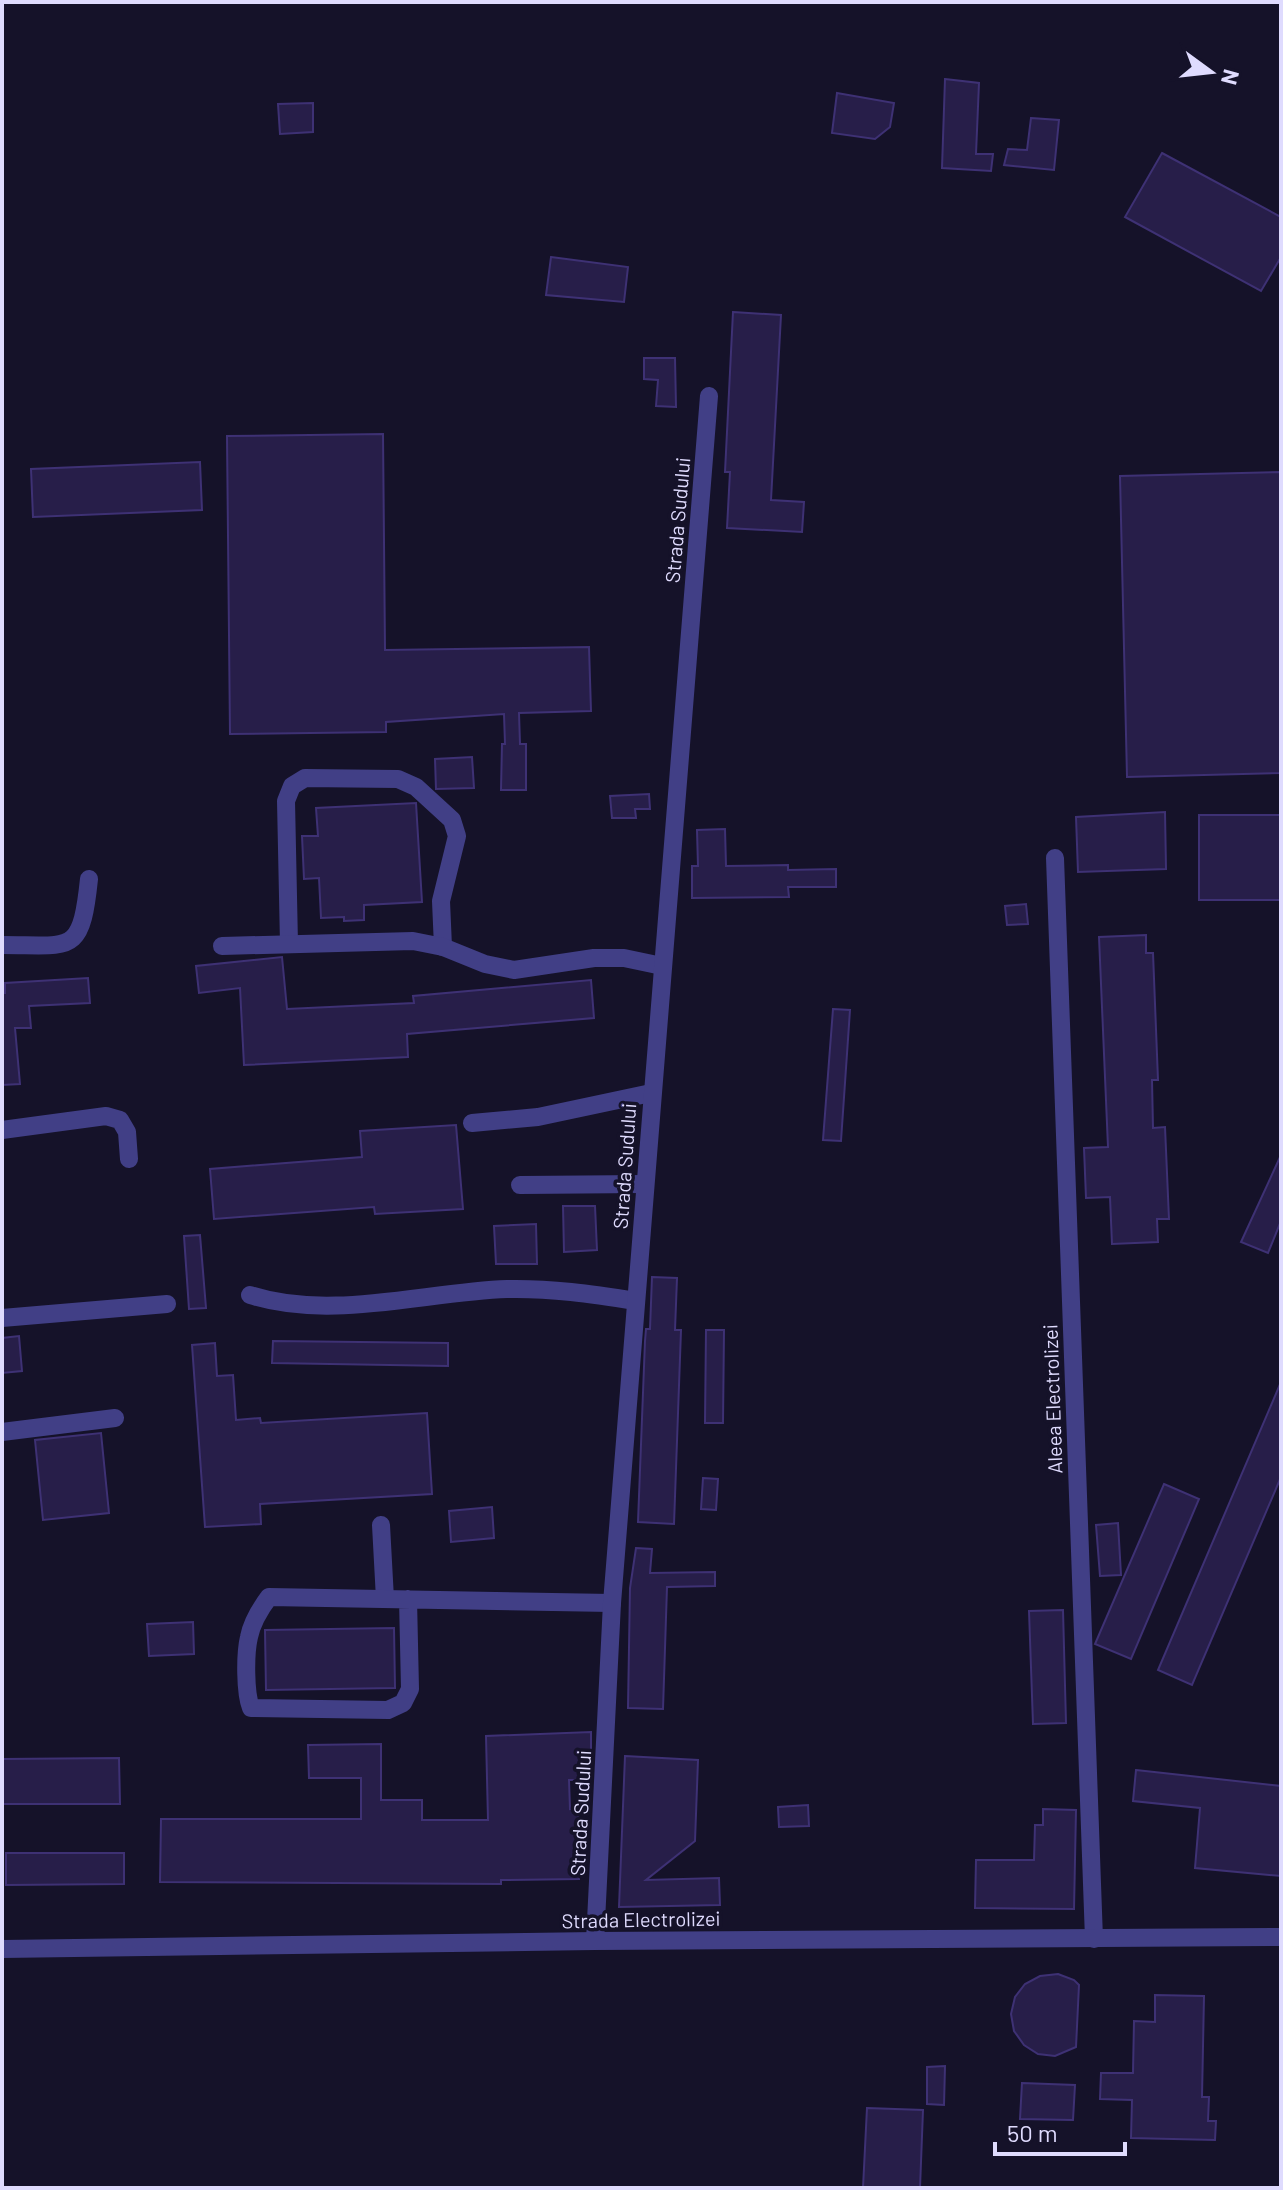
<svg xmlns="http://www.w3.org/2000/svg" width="1283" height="2190" font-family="Barlow,sans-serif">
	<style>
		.building { fill: #271e49; stroke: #3e3174; stroke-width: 2 }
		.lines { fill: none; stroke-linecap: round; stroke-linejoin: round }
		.minor { stroke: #413f86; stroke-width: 18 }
		.labels { text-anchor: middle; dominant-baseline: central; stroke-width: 7; stroke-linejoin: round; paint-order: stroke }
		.street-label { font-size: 20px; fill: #dfdbfe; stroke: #151229 }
	</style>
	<rect width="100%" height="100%" fill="#151229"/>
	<!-- building -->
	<g class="building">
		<path d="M945,79l34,4 -3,71h17l-2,17 -49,-3z"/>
		<path d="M837,93l57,10 -4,24 -15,12 -43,-6z"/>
		<path d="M313,103v29l-33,2 -2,-30z"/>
		<path d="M1031,118l28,2 -5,50 -50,-5 4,-16 19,1z"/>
		<path d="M1162,153l119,64v40l-20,34 -136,-74z"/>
		<path d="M551,257l77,10 -4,35 -78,-7z"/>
		<path d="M733,312l48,3 -10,185 33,2 -2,30 -75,-4 3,-56h-5z"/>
		<path d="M644,358h31l1,49 -20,-1 2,-26 -14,-1z"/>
		<path d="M383,434l2,216 204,-3 2,64 -72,2 1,31h6v46h-25l1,-46h3l-1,-30 -118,8v10l-156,2 -3,-298z"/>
		<path d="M200,462l2,48 -169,7 -2,-48z"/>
		<path d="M1281,472v301l-154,4 -7,-301z"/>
		<path d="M472,757l2,31 -38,1 -1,-30z"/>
		<path d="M649,794l1,15h-15l1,9h-24l-2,-22z"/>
		<path d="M416,803l6,99 -58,3v15l-20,1v-4l-23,1 -2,-40 -15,1 -2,-43h16l-2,-28z"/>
		<path d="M1165,812l1,57 -88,3 -2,-55z"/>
		<rect x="1199" y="815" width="82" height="85"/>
		<path d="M725,829l1,37 62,-1v5l48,-1v18h-48l1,10 -97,1v-32h6l-1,-36z"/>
		<path d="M1026,904l2,20 -21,1 -2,-19z"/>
		<path d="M1146,935v18h7l5,127h-6l1,48 12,-1 4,92h-12l1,23 -46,2 -2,-47 -24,1 -2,-50 24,-1 -9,-210z"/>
		<path d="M282,957l5,52 127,-6 -1,-7 178,-16 3,38 -187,16 1,23 -164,8 -4,-77 -41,5 -3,-27z"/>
		<path d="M88,978l2,25 -61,3 2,22h-16l5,56 -18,1v-92h3v-10z"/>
		<path d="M833,1009l17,1 -9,131 -18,-1z"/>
		<path d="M456,1125l7,84 -88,5 -1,-7 -160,12 -4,-50 152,-12 -2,-26z"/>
		<path d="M1281,1155v66l-13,32 -27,-11z"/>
		<path d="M563,1206h32l2,44 -33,2z"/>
		<path d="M536,1224l1,40h-41l-2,-38z"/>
		<path d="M200,1235l6,73 -17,1 -5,-73z"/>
		<path d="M652,1277l25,1 -2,52h6l-7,194 -36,-2 7,-181 1,-12h4z"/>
		<path d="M706,1330h18l-1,93h-18z"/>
		<path d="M19,1336l3,35 -20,2v-35z"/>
		<path d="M273,1341l175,2v23l-176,-3z"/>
		<path d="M215,1343l2,33 16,-1 3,45 24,-2 1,5 166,-10 5,81 -172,10 1,20 -56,3 -13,-182z"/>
		<path d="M1281,1382v95l-89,208 -34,-15z"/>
		<path d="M101,1433l8,80 -66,7 -8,-80z"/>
		<path d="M703,1478l15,1 -2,31 -15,-1z"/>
		<path d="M1164,1484l35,15 -68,160 -36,-15z"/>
		<path d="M492,1507l2,31 -43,4 -2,-31z"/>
		<path d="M1118,1523l3,52 -21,1 -4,-51z"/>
		<path d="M636,1548l16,1 -2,24 65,-1v14l-48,1 -4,122 -35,-1 2,-120z"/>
		<path d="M1063,1610l3,113 -33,1 -4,-113z"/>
		<path d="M193,1622l1,32 -45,2 -2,-32z"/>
		<path d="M394,1628l1,60 -129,2 -1,-60z"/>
		<path d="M591,1732v48h-22l1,29 8,-1 1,71 -78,1v4l-341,-2 1,-63h200v-41h-52l-1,-33 73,-1v56h41v20h66l-2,-84z"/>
		<path d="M625,1756l73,4 -3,81 -49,39 73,-2 1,27 -101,2z"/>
		<path d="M119,1758l1,46h-118v-45z"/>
		<path d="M1136,1770l145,16v90l-86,-8 5,-60 -67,-7z"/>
		<path d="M808,1805l1,21 -30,1 -1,-20z"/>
		<path d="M1043,1809l33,1 -2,99 -99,-1 1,-48h58l1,-35h8z"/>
		<path d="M6,1853h118v31l-118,1z"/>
		<path d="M1058,1974l16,6 5,5 -3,62 -21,9 -17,-2 -14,-9 -10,-14 -3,-17 4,-17 10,-13 15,-8z"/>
		<path d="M1155,1995l49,1 -2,101h7l-1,24h8l-1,19 -84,-2 1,-38 -32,-1 1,-26h32l1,-52 21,1z"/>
		<path d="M945,2066l-1,39 -17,-1v-37z"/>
		<path d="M1022,2083l53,2 -2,35 -53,-1z"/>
		<path d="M867,2108l56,2 -3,78h-57z"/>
	</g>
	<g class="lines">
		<!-- minor -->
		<g class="minor">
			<path d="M1055,858l39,1081"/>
			<path d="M289,944l-3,-143 6,-15 13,-8 93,1 18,8 36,33 5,16 -16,65 2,46"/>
			<path d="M2,945c70,0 79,11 87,-66"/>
			<path d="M222,946l191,-5 30,6 42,17 29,6 80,-12h30l38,8"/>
			<path d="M472,1123l66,-6 113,-24"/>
			<path d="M2,1130l104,-14 14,4 7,12 2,27"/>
			<path d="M520,1185l124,-1"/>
			<path d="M250,1295c80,26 174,-3 257,-6 43,-1 85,5 129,12"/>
			<path d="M2,1318l165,-14"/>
			<path d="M2,1432l113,-14"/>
			<path d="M381,1525l4,74"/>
			<path d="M408,1599l2,90 -7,14 -15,7 -137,-2c-6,-15 -6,-54 -2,-71 3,-15 11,-28 20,-40l343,6"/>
			<path d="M595,1941l17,-338 97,-1207"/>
			<path d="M2,1949l593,-8 686,-4"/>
		</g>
	</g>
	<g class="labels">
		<!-- street labels -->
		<g class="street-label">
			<text transform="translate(677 520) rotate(-85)">Strada Sudului</text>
			<text transform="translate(624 1166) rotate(-86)">Strada Sudului</text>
			<text transform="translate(1052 1399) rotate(-92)">Aleea Electrolizei</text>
			<text transform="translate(580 1813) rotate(-87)">Strada Sudului</text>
			<text transform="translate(641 1919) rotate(-1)">Strada Electrolizei</text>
		</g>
	</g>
	<!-- border -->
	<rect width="1283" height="2190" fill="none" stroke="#dfdbfe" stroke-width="8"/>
	<!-- north arrow -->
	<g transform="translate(1211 72) rotate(105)" stroke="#151229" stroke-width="6" paint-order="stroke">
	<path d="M0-6L14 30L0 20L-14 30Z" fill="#dfdbfe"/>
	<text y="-12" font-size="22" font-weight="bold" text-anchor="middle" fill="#dfdbfe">N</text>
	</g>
	<!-- scale -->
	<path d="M995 2142v12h130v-12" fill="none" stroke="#dfdbfe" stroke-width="4"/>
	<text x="1007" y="2142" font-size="24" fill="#dfdbfe" stroke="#151229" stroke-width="6" paint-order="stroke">50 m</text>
</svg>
